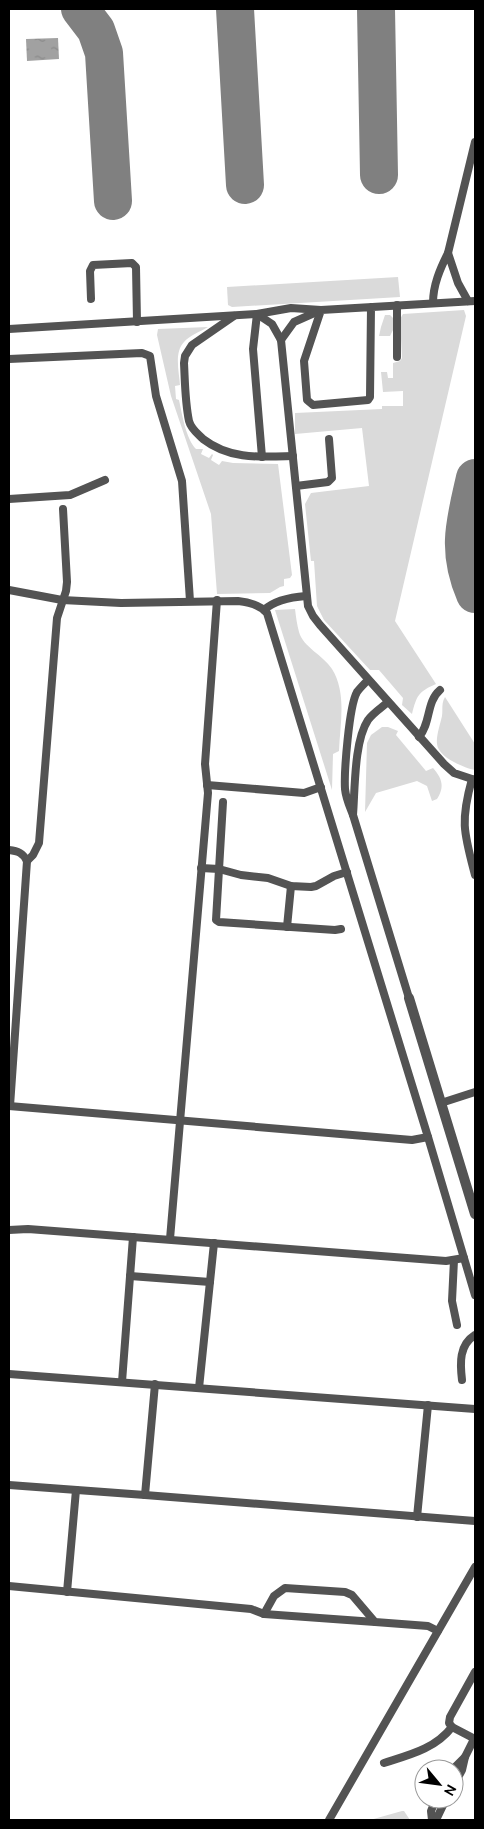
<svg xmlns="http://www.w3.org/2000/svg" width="484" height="1829" font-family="Ubuntu,sans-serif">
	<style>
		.green { fill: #dadada }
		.water { fill: url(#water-ripples) }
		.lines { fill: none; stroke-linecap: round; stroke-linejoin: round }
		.taxiway { stroke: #808080; stroke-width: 38 }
		.lane { stroke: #535353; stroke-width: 8 }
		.street { stroke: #535353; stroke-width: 10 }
	</style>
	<defs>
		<pattern id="water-ripples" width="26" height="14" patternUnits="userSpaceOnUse" patternTransform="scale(1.25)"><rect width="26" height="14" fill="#a1a1a1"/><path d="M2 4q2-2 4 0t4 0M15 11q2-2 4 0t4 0" fill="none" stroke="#898989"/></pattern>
	</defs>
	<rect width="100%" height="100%" fill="#fff"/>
	<!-- green -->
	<g class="green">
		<path d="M398,277l2,20 -168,10 -4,-2 -1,-18z"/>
		<path d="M464,310l2,6 -71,305 41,63c-18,8 -19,11 -24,30l-10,-9 1,-7 -24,-28h-9l-46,-50 -7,-14 -3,-45h-3l-6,-57 6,-11 58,-7 -7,-58 -67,6v-21l87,-4v-3h21v-15l-20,1 -2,-20h6l1,6h5v-15l7,-2 2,-3 -2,-39 3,-5z"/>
		<path d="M385,315h5l3,3v12l-3,6h-11l2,-9z"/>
		<path d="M208,327c-8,5 -18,8 -24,15 -10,10 -5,30 -4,43l-5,1 1,13 3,1c3,14 7,39 17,49h7l-2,5 8,4 3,-4 1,1 -2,5 8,5 3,-4 11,2 45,1 14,111 -2,3 -6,1v7l-4,1 -10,6 -53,1 -6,-80 -40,-118 -14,-61 1,-6z"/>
		<path d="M295,609c1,8 2,16 4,23 4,15 24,23 33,37 15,24 8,55 7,82l-6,3 -1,36 -57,-180z"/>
		<path d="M445,697l30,47v26c-11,-2 -37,-13 -38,-26 -1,-8 3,-19 5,-28 1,-7 -1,-12 3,-19z"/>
		<path d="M382,727h6l10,4 -2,4 30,36 7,-3c9,10 12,19 4,31l-5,2 -5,-15 -10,-5 -41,12 -11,19 2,-69 4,-8z"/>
		<path d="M404,1811l6,9h-40l32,-9z"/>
	</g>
	<!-- water -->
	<path class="water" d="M58,38l1,21 -32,2 -1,-22z"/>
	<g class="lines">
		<!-- taxiway -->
		<g class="taxiway">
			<path d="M80,9l16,21 8,23 9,148"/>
			<path d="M235,9l10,176"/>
			<path d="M376,9l3,166"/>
			<path d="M475,478c-10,44 -19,72 0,116"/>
		</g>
		<!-- lane -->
		<g class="lane">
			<path d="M448,253l27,-111"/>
			<path d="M91,299l-1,-28 3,-6 39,-2 4,4 1,55"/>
			<path d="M433,303c0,-18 7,-34 15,-50l10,30 10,18"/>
			<path d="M371,307l-1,90 -2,3 -55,5 -6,-5 -3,-39 17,-51 154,-9"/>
			<path d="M234,316l-42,29 -7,11 -1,7c1,19 1,39 5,58 2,8 9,13 14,18 27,21 58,18 90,17"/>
			<path d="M9,329l248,-15 15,10 9,16 27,266 5,10 7,9 124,139 10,9 21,7"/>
			<path d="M397,357v-52"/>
			<path d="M9,359l133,-6 8,3 6,40 26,85 8,120"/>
			<path d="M262,457l-9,-108 4,-35 34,-6 30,2 -27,12 -13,18"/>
			<path d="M296,486l32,-4 4,-4 -3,-39"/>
			<path d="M9,499l61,-4 35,-15"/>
			<path d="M9,590l53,10 59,3 117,-2c10,1 22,4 29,12l161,524 -16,3 -403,-34"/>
			<path d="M264,610c11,-10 28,-13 42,-14"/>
			<path d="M368,680c-4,4 -8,8 -11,12 -8,14 -13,80 -12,97 1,10 5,18 8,26 2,-25 1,-74 15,-95 5,-7 13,-12 20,-18"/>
			<path d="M419,737c12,-14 7,-35 21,-47"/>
			<path d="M472,779c-12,43 -8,54 3,96"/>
			<path d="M207,785l97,8 17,-6"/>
			<path d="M223,802l-7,118 3,2 116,8 6,-1"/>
			<path d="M353,815l56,183"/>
			<path d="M9,850c9,1 14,3 18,11l-17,245"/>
			<path d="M27,861l6,-6 6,-12 18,-225 9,-27 1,-9 -4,-73"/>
			<path d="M201,868l18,1 22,6 27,3 23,8 20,1 5,-1 18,-10 13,-4"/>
			<path d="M287,927l4,-41"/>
			<path d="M441,1103l34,-11"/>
			<path d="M428,1137l47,158"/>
			<path d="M9,1230l19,-1 418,32 18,-3"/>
			<path d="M170,1239l38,-446 -3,-29 12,-164"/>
			<path d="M454,1260l-2,41 5,24"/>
			<path d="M130,1276l80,6"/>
			<path d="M9,1374l466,35"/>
			<path d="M462,1380c-2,-17 -3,-35 13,-45"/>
			<path d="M122,1382l11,-145"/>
			<path d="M199,1388l15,-145"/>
			<path d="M9,1485l136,10 330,26"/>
			<path d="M145,1495l10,-111"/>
			<path d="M417,1517l11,-112"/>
			<path d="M9,1586l242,23 13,5 10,-18 11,-8 60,4 7,3 23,27 53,4 10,5"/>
			<path d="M67,1592l9,-102"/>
			<path d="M264,1614l111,8"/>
			<path d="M475,1672l-25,45 -1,6 3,4 23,12"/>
			<path d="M465,1757l9,-18"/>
			<path d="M384,1763c25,-8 51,-14 68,-36"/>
			<path d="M453,1769l12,-12 -3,13 -8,15"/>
			<path d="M329,1820l146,-253"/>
			<path d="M432,1820l-1,-9 5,-12"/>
			<path d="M436,1820l10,-21"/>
		</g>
		<!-- street -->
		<path class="street" d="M409,998l66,216"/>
	</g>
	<!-- border -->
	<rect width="484" height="1829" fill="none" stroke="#000000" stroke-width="20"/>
	<!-- north arrow -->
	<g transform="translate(439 1784) rotate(119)"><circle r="24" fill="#ffffff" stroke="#999999"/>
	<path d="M0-4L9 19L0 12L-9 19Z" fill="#000000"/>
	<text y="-8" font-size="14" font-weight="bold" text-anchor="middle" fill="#000000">N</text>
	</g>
</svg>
